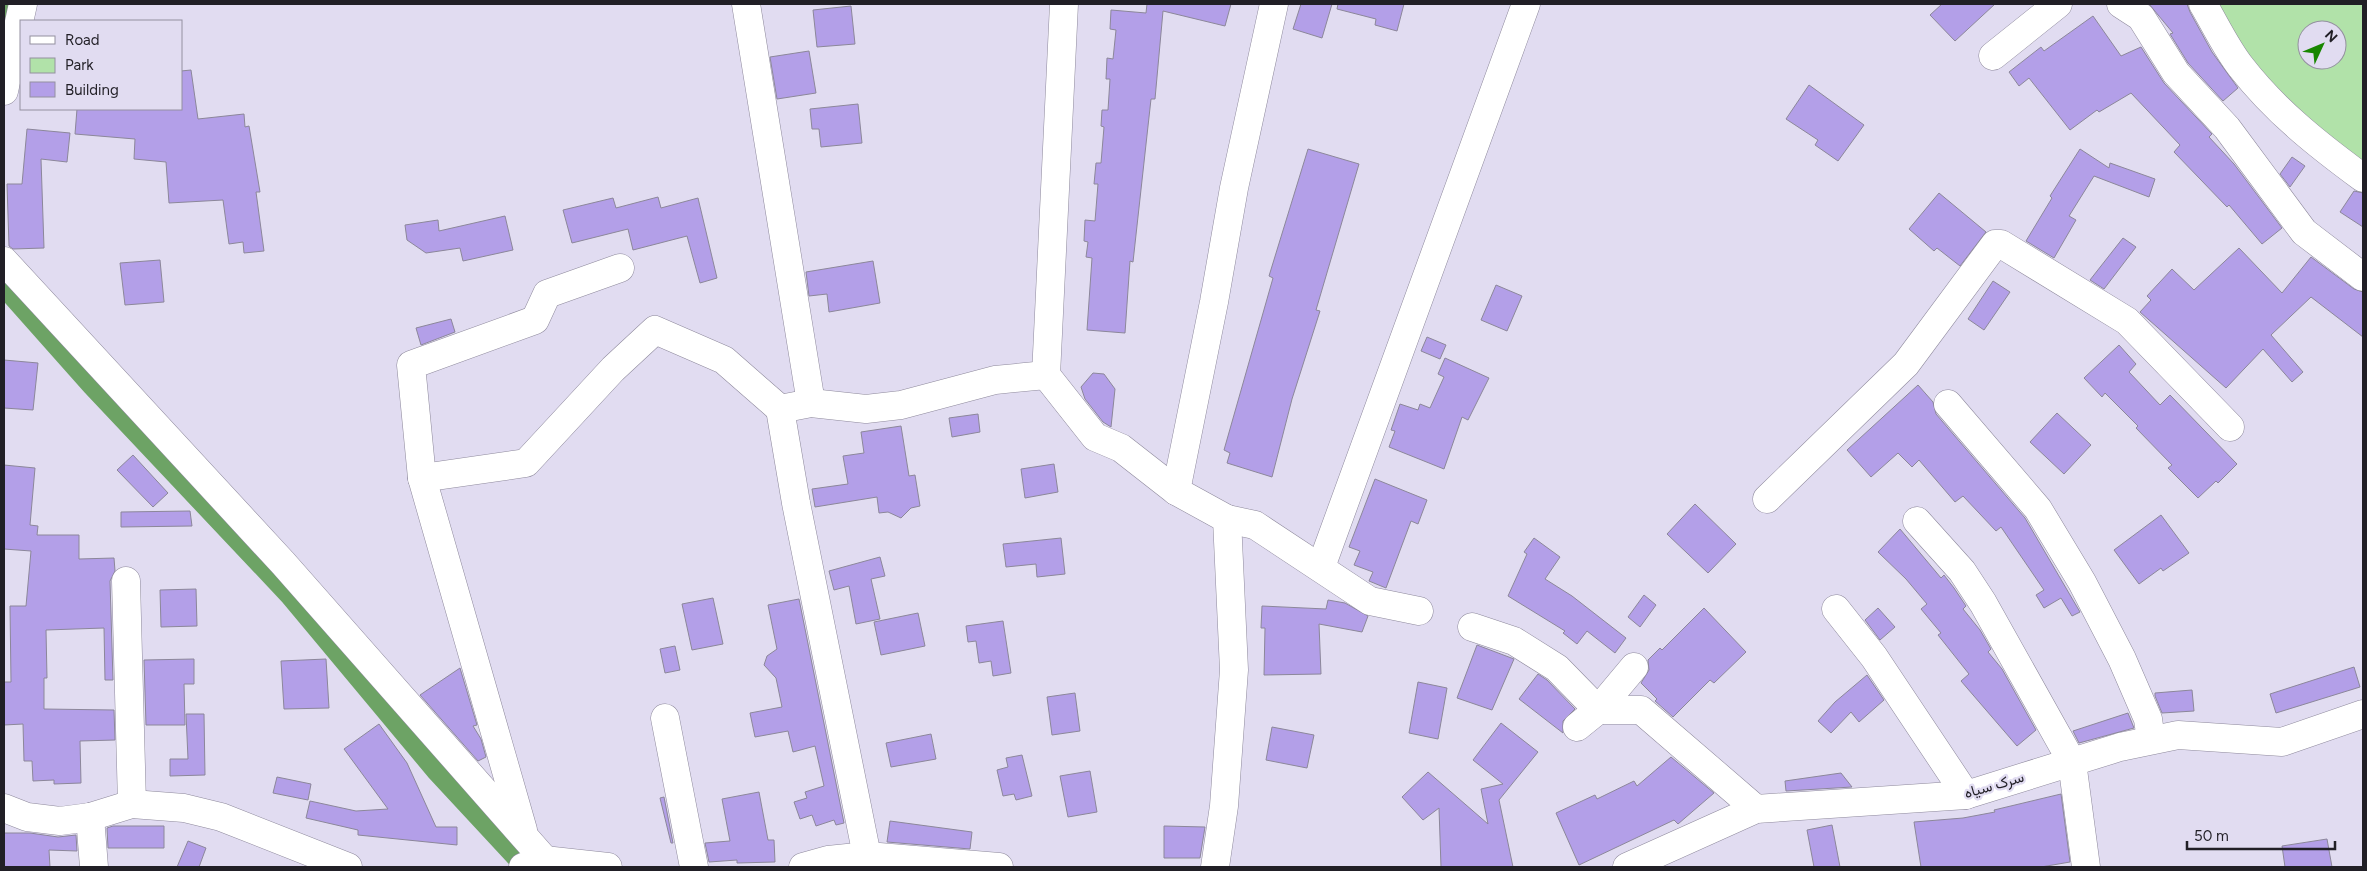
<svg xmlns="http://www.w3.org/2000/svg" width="2367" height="871" font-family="Figtree,Vazirmatn,sans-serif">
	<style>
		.green { fill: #b1e2a9; fill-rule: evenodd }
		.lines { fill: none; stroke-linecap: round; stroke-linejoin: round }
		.canal { stroke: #6da365; stroke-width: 21 }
		.building { fill: #b39fe8; stroke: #8c879a }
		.minor-casing { stroke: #8e899c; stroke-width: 29 }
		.minor { stroke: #fff; stroke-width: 28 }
		.labels { text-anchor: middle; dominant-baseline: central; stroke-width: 4.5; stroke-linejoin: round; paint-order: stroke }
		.street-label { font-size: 15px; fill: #211f26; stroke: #e1dcf1 }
	</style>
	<rect width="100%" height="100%" fill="#e1dcf1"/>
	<!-- green -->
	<path class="green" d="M2203,4h160v174l-51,-38zM2307,30h30v30h-30z"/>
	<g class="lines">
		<!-- canal -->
		<g class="canal">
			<path d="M4,17l3,-13"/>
			<path d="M4,286l88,99 198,210 146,175 90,97"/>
		</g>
	</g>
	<!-- building -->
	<g class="building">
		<path d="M1147,4h84l-6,22 -62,-15 -8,88h-4l-18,163 -3,-1 -5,72 -38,-3 5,-72 -6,-1 2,-15 -4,-1 1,-21 10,1 3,-37h-4l2,-21h5l3,-36 -3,-1 1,-16h6l2,-31h-4l1,-21 6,1 3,-29 -6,-1 1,-19 35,3z"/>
		<path d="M1301,4h31l-10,34 -29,-9z"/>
		<path d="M1338,4h66l-7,27 -22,-6 1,-6 -39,-10z"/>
		<path d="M1942,4h53l-40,37 -25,-26z"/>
		<path d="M2149,4h38l3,8 22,40 26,36 -15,13 -35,-38 -18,-29 3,-1z"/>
		<path d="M851,6l4,38 -38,3 -4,-37z"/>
		<path d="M2093,16l28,40 20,-9 23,36 48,51 -3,3 25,27 48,64 -20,16 -33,-39 -2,2 -53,-55 6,-7 -49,-52 -32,19 -2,-2 -27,20 -41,-52 -10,8 -10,-14 32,-25 3,4z"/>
		<path d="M809,51l7,42 -39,6 -7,-42z"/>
		<path d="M191,70l7,49 46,-5 1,13 4,-1 11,66h-4l8,59 -20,2 -1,-11 -14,2 -6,-44 -54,3 -3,-41 -32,-3 1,-20 -60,-5 2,-25h104v-38z"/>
		<path d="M1809,85l55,40 -26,36 -23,-16 3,-5 -32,-21z"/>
		<path d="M858,104l4,39 -41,4 -2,-18h-7l-2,-20z"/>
		<path d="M27,129l43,4 -3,29 -26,-3 3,89 -31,1 -4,-3 -2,-62h15z"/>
		<path d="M1308,149l51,15 -43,146 4,1 -28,88 -20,78 -45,-14 3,-10 -6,-3 49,-172 -4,-2z"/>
		<path d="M2080,149l29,19 1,-5 45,16 -6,18 -55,-21 -25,40 7,4 -22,38 -28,-17 26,-43 -2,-2z"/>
		<path d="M2292,157l13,9 -15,21 -10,-13z"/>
		<path d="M2354,191l9,2v34l-23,-15z"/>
		<path d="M1939,193l47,39 -26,34 -23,-18 -3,3 -25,-22z"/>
		<path d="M658,197l3,11 37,-10 19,80 -17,5 -13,-47 -54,14 -5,-21 -56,14 -9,-33 50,-12 3,10z"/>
		<path d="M505,216l8,34 -50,11 -3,-13 -34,5 -19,-13 -2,-15 33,-5 1,11z"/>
		<path d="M2123,238l13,9 -32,42 -14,-9z"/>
		<path d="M2239,248l43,45 29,-36 43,32 9,3v45l-52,-40 -40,38 32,37 -11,10 -29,-33 -37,39 -86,-76 11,-12 -4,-4 25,-27 22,21z"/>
		<path d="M160,260l4,42 -39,3 -5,-42z"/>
		<path d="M873,261l7,42 -51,9 -2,-18 -18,2 -3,-24z"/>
		<path d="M1993,281l17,11 -26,38 -16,-11z"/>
		<path d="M1496,285l26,11 -15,35 -26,-11z"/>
		<path d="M451,319l4,13 -34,13 -5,-17z"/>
		<path d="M1427,337l19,8 -6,14 -19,-8z"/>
		<path d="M2119,345l17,19 -7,8 16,17 15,16 10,-10 67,69 -19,19 -2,-2 -18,17 -30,-30 4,-3 -36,-37 2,-2 -33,-33 -3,4 -18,-19z"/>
		<path d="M1445,358l44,20 -21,42 -6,-3 -18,52 -55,-22 6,-16 -4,-1 9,-26 18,6 2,-6 10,4 14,-31 -6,-3z"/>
		<path d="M4,360l34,3 -5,47 -29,-2z"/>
		<path d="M1093,373l11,1 11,15 -4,38 -8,-5 -18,-23 -4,-12z"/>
		<path d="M1918,385l15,17 3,12 89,104 55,94 -8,4 -11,-18 -17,10 -8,-13 8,-5 -43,-63 -5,4 -33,-35 -8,6 -36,-42 -7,7 -14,-14 -27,24 -24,-27z"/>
		<path d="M2057,413l34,32 -27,29 -34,-32z"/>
		<path d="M978,414l2,18 -28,5 -3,-19z"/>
		<path d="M901,426l8,50 6,-1 5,31 -9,2 -10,10 -13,-6 -9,1 -2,-16 -62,10 -3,-18 36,-5 -5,-28 21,-3 -3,-21z"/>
		<path d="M133,455l35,38 -15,14 -36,-37z"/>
		<path d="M1054,464l4,28 -33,6 -4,-29z"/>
		<path d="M4,465l31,3 -5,57 8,1 -1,9h42v24l35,-1 1,13 -5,10 3,99h-8l-1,-52 -58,2 1,48h-3v31l70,1 1,30 -35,1 1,42 -27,1v-4l-21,1 -1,-20h-8l-1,-37 -19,1v-43h7l-1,-76h16l5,-55 -27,-2z"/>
		<path d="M1375,479l52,21 -9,24 -7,-3 -25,67 -17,-7 4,-9 -19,-7 6,-14 -11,-4z"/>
		<path d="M1695,504l41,40 -28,29 -41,-39z"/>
		<path d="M190,511l2,15 -71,1v-15z"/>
		<path d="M2161,515l28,38 -26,18 -2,-3 -22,16 -25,-34z"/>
		<path d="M1900,529l41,49 3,-3 10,13 12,18 -3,3 17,21 11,19 -3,3 14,17 34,61 -19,16 -56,-65 8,-7 -31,-39 3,-2 -20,-24 6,-5 -21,-25 -28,-27z"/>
		<path d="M1061,538l4,36 -28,3 -1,-13 -30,3 -3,-23z"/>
		<path d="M1534,538l26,19 -15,22 27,17 54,42 -11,15 -28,-22 -10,13 -14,-11 2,-2 -57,-35 19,-42 -3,-2z"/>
		<path d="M880,557l5,19 -14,3 9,40 -24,5 -7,-38 -15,4 -5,-19z"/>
		<path d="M196,589l1,37 -36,1 -1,-37z"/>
		<path d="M1644,595l12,10 -16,22 -12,-10z"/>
		<path d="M713,598l10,46 -31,6 -10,-46z"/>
		<path d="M799,599l45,224 -8,2 -2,-5 -18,6 -4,-11 -12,4 -6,-17 13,-4 -2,-6 19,-6 -9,-40 -22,6 -5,-21 -33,6 -5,-24 32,-6 -6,-29 -12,-13 3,-9 10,-7 -9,-44z"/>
		<path d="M1328,600l17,3 23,13 -6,16 -43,-8 2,50 -57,1 1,-47h-4l1,-22 64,3z"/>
		<path d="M1704,608l42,44 -32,31 -4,-3 -37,37 -18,-16 2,-2 -16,-16 8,-13 -1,-10 12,-12 2,2z"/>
		<path d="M1878,608l17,19 -15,13 -15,-20z"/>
		<path d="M918,613l7,33 -44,9 -7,-33z"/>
		<path d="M1003,621l8,52 -18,3 -2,-15 -12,2 -3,-22 -8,1 -2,-16z"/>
		<path d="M1477,645l37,14 -22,51 -35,-12z"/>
		<path d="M675,646l5,24 -15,3 -5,-24z"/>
		<path d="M194,659v25h-10l1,41h-39l-2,-65z"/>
		<path d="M326,659l3,49 -45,1 -3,-48z"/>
		<path d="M2354,667l6,20 -84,26 -6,-19z"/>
		<path d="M460,668l17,57 -4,1 8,13 5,18 -8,4 -58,-66z"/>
		<path d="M1538,674l9,6 28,29 -12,12v12l-44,-34z"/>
		<path d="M1867,675l17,25 -25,22 -8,-10 -20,21 -13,-12 17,-19z"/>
		<path d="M1418,682l29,6 -9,51 -29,-6z"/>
		<path d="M2192,690l2,21 -32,2 -7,-17v-3z"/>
		<path d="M1075,693l5,38 -28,4 -5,-38z"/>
		<path d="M2128,713l6,15 -55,15 -6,-12z"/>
		<path d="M186,714h18l1,61 -35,1v-17h18z"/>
		<path d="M1501,723l37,29 -39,48 14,67h-72l-2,-59 -16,12 -21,-23 26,-25 60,52 -7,-35 22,-5 -30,-24z"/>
		<path d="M379,724l28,39 29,64h21v18l-99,-10v-5l-52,-12 4,-17 46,10 32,-2 -44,-60z"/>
		<path d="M1272,727l42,8 -7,33 -41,-8z"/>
		<path d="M931,734l5,25 -45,8 -5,-24z"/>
		<path d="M1022,755l10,41 -16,4 -2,-6 -11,2 -6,-26 11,-3 -2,-9z"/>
		<path d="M1671,757l43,36 -36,31 -4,-4 -95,45 -23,-52 39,-18 2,4 37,-18 3,5z"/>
		<path d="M1090,771l7,41 -29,5 -8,-41z"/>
		<path d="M1841,773l11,14 -66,4 -1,-10z"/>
		<path d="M277,777l34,7 -3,16 -35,-7z"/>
		<path d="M759,792l9,48h6l1,22 -38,1v-3l-28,2 -4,-19 25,-2 -8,-42z"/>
		<path d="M2061,794l9,68 -29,5h-120l-7,-45 49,-4 32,-6 -1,-2z"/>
		<path d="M664,797l9,46h-2l-11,-45z"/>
		<path d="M890,821l82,11 -2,17 -83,-7z"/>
		<path d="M1832,825l8,42h-26l-7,-37z"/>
		<path d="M113,826h51v22h-56l-1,-20z"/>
		<path d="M1164,826l41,1 -5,31h-36z"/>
		<path d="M4,833h26l28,4 18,-2 1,16 -28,-1 1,17h-46z"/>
		<path d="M2327,839l5,28h-47l-3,-21z"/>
		<path d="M188,841l18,7 -7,19h-22z"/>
	</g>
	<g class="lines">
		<defs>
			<g id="minor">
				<path d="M746,4l65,399"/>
				<path d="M1064,4l-18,371 49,62 26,11 55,43 51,28 7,151 -10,136 -9,61"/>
				<path d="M2121,4l20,13 35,56 51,55 77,104 59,45"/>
				<path d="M2203,4c12,20 23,44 38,63 34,44 77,78 122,111"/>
				<path d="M1993,56l65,-52"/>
				<path d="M4,91l19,-87"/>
				<path d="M4,261l279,302 268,304"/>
				<path d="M1948,404l90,105 44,73 40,77 26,60 3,21"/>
				<path d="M422,478l104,-15 87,-94 42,-39 69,30 56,49"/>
				<path d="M1176,491l38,-189 20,-114 40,-184"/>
				<path d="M1767,499l139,-135 89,-120h6l126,77 103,106"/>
				<path d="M1227,519l28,6 115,76 49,10"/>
				<path d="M1917,521l45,50 21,32 89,159 14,105"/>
				<path d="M1321,567l205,-563"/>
				<path d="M126,581l6,223"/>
				<path d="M1836,609l38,48 92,138"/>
				<path d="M1472,627l42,14 43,27 41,42h43l115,99"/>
				<path d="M665,718l29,149"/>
				<path d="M1577,727l21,-17 36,-43"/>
				<path d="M4,808l23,9 33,4 30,-4 42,-13 52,4 37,9 127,50"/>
				<path d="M90,817l4,50"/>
				<path d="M523,830l-101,-352 -11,-113 124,-45 12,-26 73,-26"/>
				<path d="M867,856l-71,-353 -16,-94 31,-6 55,6 35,-4 94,-25 51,-5"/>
				<path d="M523,867l21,-7 64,7"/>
				<path d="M803,867l25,-7 39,-4 132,11"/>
				<path d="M1627,867l129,-58 210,-14 154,-48 58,-12 104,7 81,-28"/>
			</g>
		</defs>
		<!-- minor casing -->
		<use href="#minor" class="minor-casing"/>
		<!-- minor -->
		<use href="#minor" class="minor"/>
	</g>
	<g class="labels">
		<!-- street labels -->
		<g class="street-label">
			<text transform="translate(1994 785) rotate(-16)">سرک سیاه</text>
		</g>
	</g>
	<!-- border -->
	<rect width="2367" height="871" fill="none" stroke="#211f26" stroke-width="10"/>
	<!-- legend -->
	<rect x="20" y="20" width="162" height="90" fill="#e1dcf1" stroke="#9490a0"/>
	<rect x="30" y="36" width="25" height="8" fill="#ffffff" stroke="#9490a0"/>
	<text x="65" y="45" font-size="15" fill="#211f26">Road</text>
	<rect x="30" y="58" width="25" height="15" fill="#b1e2a9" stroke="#9490a0"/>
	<text x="65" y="70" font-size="15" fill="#211f26">Park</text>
	<rect x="30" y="82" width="25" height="15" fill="#b39fe8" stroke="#9490a0"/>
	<text x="65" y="95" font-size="15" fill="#211f26">Building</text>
	<!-- north arrow -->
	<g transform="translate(2322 45) rotate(46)"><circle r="24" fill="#e1dcf1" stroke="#9490a0"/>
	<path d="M0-4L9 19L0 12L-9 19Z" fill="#188600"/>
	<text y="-8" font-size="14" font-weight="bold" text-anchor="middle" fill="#211f26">N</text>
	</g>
	<!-- scale -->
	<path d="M2187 841v8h148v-8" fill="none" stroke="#211f26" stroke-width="2.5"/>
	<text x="2194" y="841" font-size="15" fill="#211f26" stroke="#e1dcf1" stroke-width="4" paint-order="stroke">50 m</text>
</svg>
